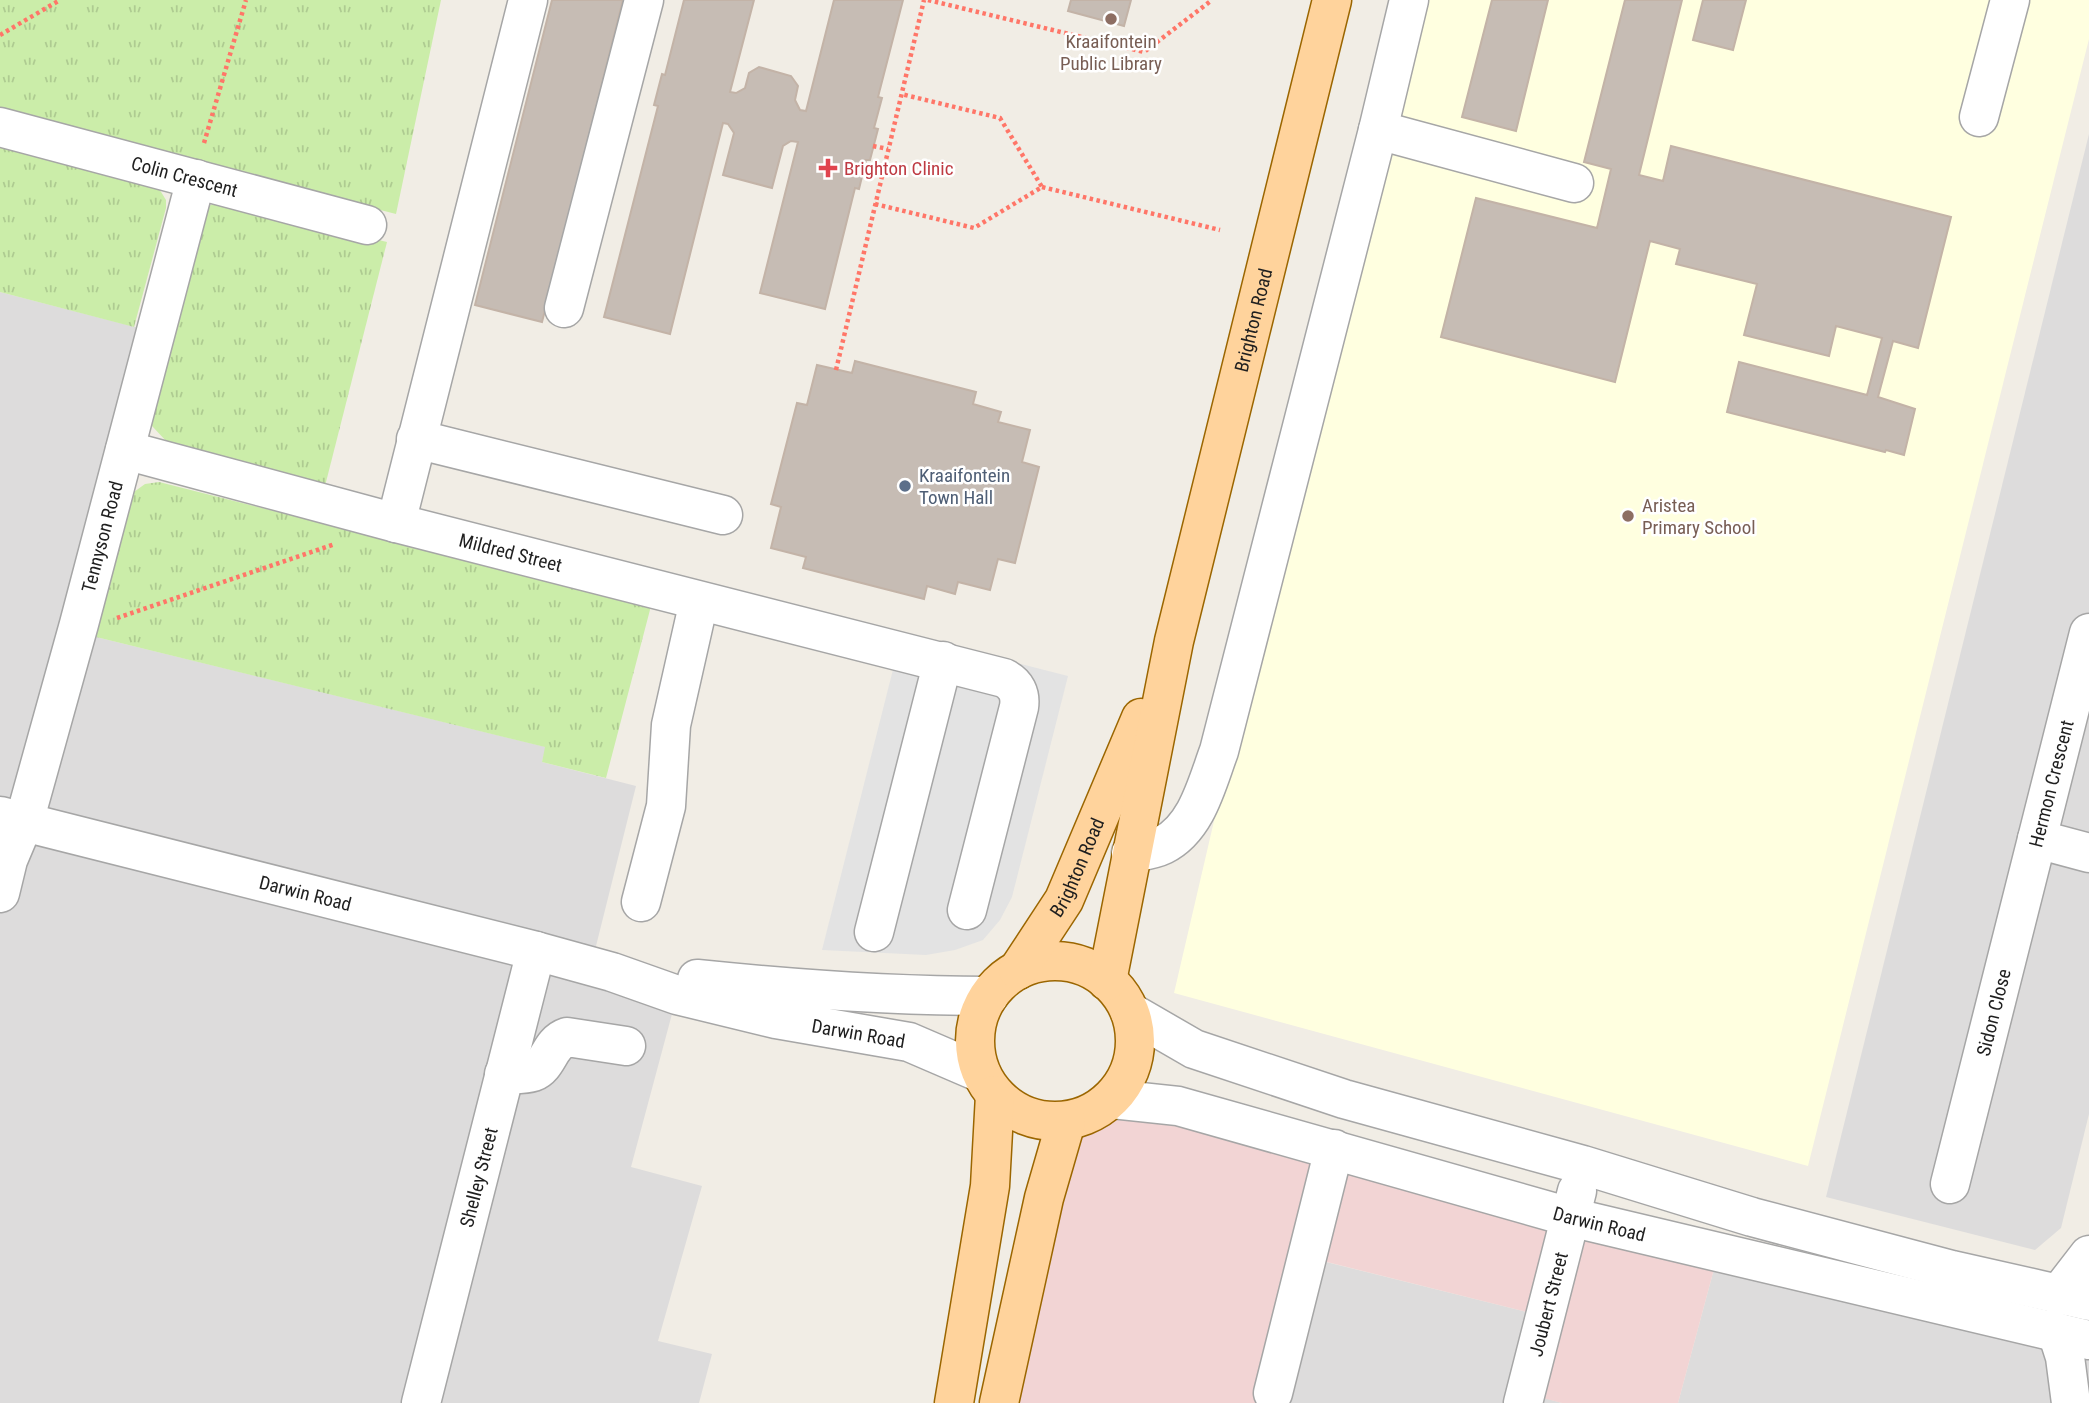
<svg xmlns="http://www.w3.org/2000/svg" width="2089" height="1403" font-family="'Roboto Condensed',sans-serif">
	<style>
		.residential { fill: #dddcdc }
		.commercial { fill: #f2d4d4 }
		.education { fill: #ffffe0 }
		.grass { fill: url(#grass-tufts) }
		.parking { fill: #e3e3e3 }
		.building { fill: #c6bcb4; stroke: #c3b3a7; stroke-width: 2 }
		.lines { fill: none; stroke-linecap: round; stroke-linejoin: round }
		.minor-casing { stroke: #a6a6a6; stroke-width: 41 }
		.major-casing { stroke: #9b6600; stroke-width: 41 }
		.path { stroke: #ff7668; stroke-width: 4.5; stroke-dasharray: 3.5 3.5; stroke-linecap: butt }
		.minor { stroke: #fff; stroke-width: 38 }
		.major { stroke: #ffd39c; stroke-width: 38 }
		.education-dot { fill: #8d6e63; stroke: #fff; stroke-width: 2.5 }
		.health-dot { fill: #e0444e; stroke: #fff; stroke-width: 2.5 }
		.service-dot { fill: #5c6f8a; stroke: #fff; stroke-width: 2.5 }
		.labels { text-anchor: middle; dominant-baseline: central; stroke-width: 5; stroke-linejoin: round; paint-order: stroke }
		.education-label { font-size: 19px; fill: #785e54; stroke: #fff }
		.health-label { font-size: 19px; fill: #be3a42; stroke: #fff; text-anchor: start }
		.street-label { font-size: 19px; fill: #1f1f1f; stroke: #fff }
		.service-label { font-size: 19px; fill: #4e5e75; stroke: #fff; text-anchor: start }
	</style>
	<defs>
		<pattern id="grass-tufts" width="24" height="20" patternUnits="userSpaceOnUse" patternTransform="scale(1.75)"><rect width="24" height="20" fill="#cbeda9"/><path d="M3 7l-1-3M5 7V3M7 7l1-3M15 17l-1-3M17 17v-4M19 17l1-3" fill="none" stroke="#aecb91"/></pattern>
	</defs>
	<rect width="100%" height="100%" fill="#f1ede5"/>
	<!-- residential -->
	<g class="residential">
		<path d="M2089,134v980l-28,114 -26,22 -209,-53z"/>
		<path d="M0,292l147,38 -59,305 458,112 -4,15 94,24 -46,184 86,29 -45,168 71,19 -44,155 54,13 -13,49h-699z"/>
		<path d="M1718,1254l371,92v57h-411z"/>
		<path d="M1310,1258l237,59 -20,76 35,10h-288z"/>
	</g>
	<!-- commercial -->
	<path class="commercial" d="M1112,1100l606,154 -40,149h-116l-35,-9 20,-77 -236,-59 -37,145h-271l64,-280 24,-8z"/>
	<!-- education -->
	<path class="education" d="M1405,0h684v39l-281,1127 -634,-173z"/>
	<!-- grass -->
	<g class="grass">
		<path d="M0,0h441l-45,214 -396,-101z"/>
		<path d="M0,145l158,42 8,13v8l-32,119 -134,-35z"/>
		<path d="M218,201l169,41 -62,244 -158,-44 -15,-16 -5,-11 55,-205z"/>
		<path d="M159,482l492,124 -45,172 -64,-16 3,-15 -457,-112 39,-138 18,-13z"/>
	</g>
	<!-- parking -->
	<path class="parking" d="M902,634l166,42 -56,221 -12,23 -17,20 -28,10 -29,5 -104,-5z"/>
	<!-- building -->
	<g class="building">
		<path d="M552,0h71l-81,322 -67,-17z"/>
		<path d="M684,0h70l-24,92 6,1 9,-5 4,-15 10,-6 32,9 7,10 -3,14 5,10 6,1 28,-111h69l-25,97 4,1 -8,30 4,1 -8,31h-4l-7,29 -4,-1 -30,121 -65,-16 38,-151 -7,-1 -8,5 -11,42 -49,-13 11,-42 -6,-9 -5,-1 -53,211 -66,-17 54,-211 -4,-1 8,-31 3,1z"/>
		<path d="M1071,0h60l-7,26 -56,-15z"/>
		<path d="M1492,0h56l-32,131 -54,-14z"/>
		<path d="M1625,0h57l-43,175 24,6 8,-35 280,71 -33,131 -25,-7 -15,56 37,12 -11,46 -18,-5 -1,2 -158,-40 12,-50 128,33 15,-57 -46,-12 -7,30 -85,-21 13,-51 -81,-20 4,-15 -30,-8 -35,141 -174,-45 35,-139 121,30 14,-59 -27,-7z"/>
		<path d="M1703,0h43l-13,50 -40,-10z"/>
		<path d="M855,361l121,31 -3,12 28,8 -3,10 32,8 -8,32 17,5 -24,96 -17,-4 -8,31 -32,-8 -3,12 -28,-8 -3,13 -121,-31 3,-11 -35,-9 10,-41 -10,-3 26,-101 10,2 10,-40 35,8z"/>
	</g>
	<g class="lines">
		<defs>
			<g id="minor">
				<path d="M1979,117l31,-117"/>
				<path id="s1" d="M0,127l367,98"/>
				<path d="M1378,130l196,53"/>
				<path d="M564,308l80,-308"/>
				<path d="M416,439l307,76"/>
				<path id="s2" d="M125,450l271,73 608,155c12,6 17,16 15,29l-52,203"/>
				<path d="M396,523l132,-523"/>
				<path id="s3" d="M0,816l536,135 76,21 65,23 99,24 133,23 72,31"/>
				<path d="M2037,839l52,14"/>
				<path d="M1131,853c11,-2 22,-3 32,-8 34,-17 44,-62 56,-94l159,-621 31,-130"/>
				<path id="s4" d="M0,893l8,-33 16,-38 55,-198 117,-445"/>
				<path d="M641,902l25,-96 5,-81 28,-124"/>
				<path d="M874,932l69,-271"/>
				<path d="M697,979c97,10 194,17 292,17"/>
				<path d="M1130,1012l64,37 150,50 239,66 169,52 200,53 137,31"/>
				<path d="M504,1074c9,0 20,1 29,-2 16,-6 16,-29 34,-35l59,9"/>
				<path id="s5" d="M1112,1099l66,7 392,111 519,123"/>
				<path id="s6" d="M1950,1184l139,-551"/>
				<path d="M2058,1295l31,-40"/>
				<path d="M2057,1332l8,25 6,46"/>
				<path d="M1273,1393l61,-244"/>
				<path id="s7" d="M421,1403l115,-452"/>
				<path id="s8" d="M1523,1403l54,-212"/>
			</g>
			<g id="major">
				<circle cx="1055" cy="1041" r="80"/>
				<path id="s9" d="M1018,970l46,-70 77,-182"/>
				<path id="s10" d="M1107,981l67,-340 158,-641"/>
				<path d="M954,1403l36,-217 5,-91"/>
				<path d="M999,1403l45,-205 22,-76"/>
			</g>
		</defs>
		<!-- minor casing -->
		<use href="#minor" class="minor-casing"/>
		<!-- major casing -->
		<use href="#major" class="major-casing"/>
		<!-- path -->
		<g class="path">
			<path d="M928,0l216,52 68,-52"/>
			<path d="M0,35l60,-35"/>
			<path d="M204,143l42,-143"/>
			<path d="M873,146l15,3"/>
			<path d="M1042,187l178,43"/>
			<path d="M875,204l99,24 68,-41 -42,-69 -99,-24"/>
			<path d="M836,370l88,-370"/>
			<path d="M117,618l218,-74"/>
		</g>
		<!-- minor -->
		<use href="#minor" class="minor"/>
		<!-- major -->
		<use href="#major" class="major"/>
	</g>
	<!-- markers -->
	<g class="education-dot">
		<circle cx="1111" cy="19" r="7"/>
		<circle cx="1628" cy="516" r="7"/>
	</g>
	<path class="health-dot" d="M824.5 157.5h7v7h7v7h-7v7h-7v-7h-7v-7h7z"/>
	<circle class="service-dot" cx="905" cy="486" r="7"/>
	<g class="labels">
		<!-- education labels -->
		<g class="education-label">
			<text x="1111" y="41">Kraaifontein<tspan x="1111" dy="22">Public Library</tspan></text>
			<text x="1642" y="505" text-anchor="start">Aristea<tspan x="1642" dy="22">Primary School</tspan></text>
		</g>
		<!-- health labels -->
		<g class="health-label">
			<text x="844" y="168">Brighton Clinic</text>
		</g>
		<!-- street labels -->
		<g class="street-label">
			<text stroke="none"><textPath href="#s1" startOffset="191">Colin Crescent</textPath></text>
			<text stroke="none"><textPath href="#s10" startOffset="677">Brighton Road</textPath></text>
			<text stroke="none"><textPath href="#s4" startOffset="371">Tennyson Road</textPath></text>
			<text stroke="none"><textPath href="#s2" startOffset="399">Mildred Street</textPath></text>
			<text stroke="none"><textPath href="#s6" startOffset="413">Hermon Crescent</textPath></text>
			<text stroke="none"><textPath href="#s9" startOffset="119">Brighton Road</textPath></text>
			<text stroke="none"><textPath href="#s3" startOffset="315">Darwin Road</textPath></text>
			<text stroke="none"><textPath href="#s6" startOffset="177">Sidon Close</textPath></text>
			<text stroke="none"><textPath href="#s3" startOffset="886">Darwin Road</textPath></text>
			<text stroke="none"><textPath href="#s7" startOffset="233">Shelley Street</textPath></text>
			<text stroke="none"><textPath href="#s5" startOffset="504">Darwin Road</textPath></text>
			<text stroke="none"><textPath href="#s8" startOffset="102">Joubert Street</textPath></text>
		</g>
		<!-- service labels -->
		<g class="service-label">
			<text x="919" y="475">Kraaifontein<tspan x="919" dy="22">Town Hall</tspan></text>
		</g>
	</g>
</svg>
